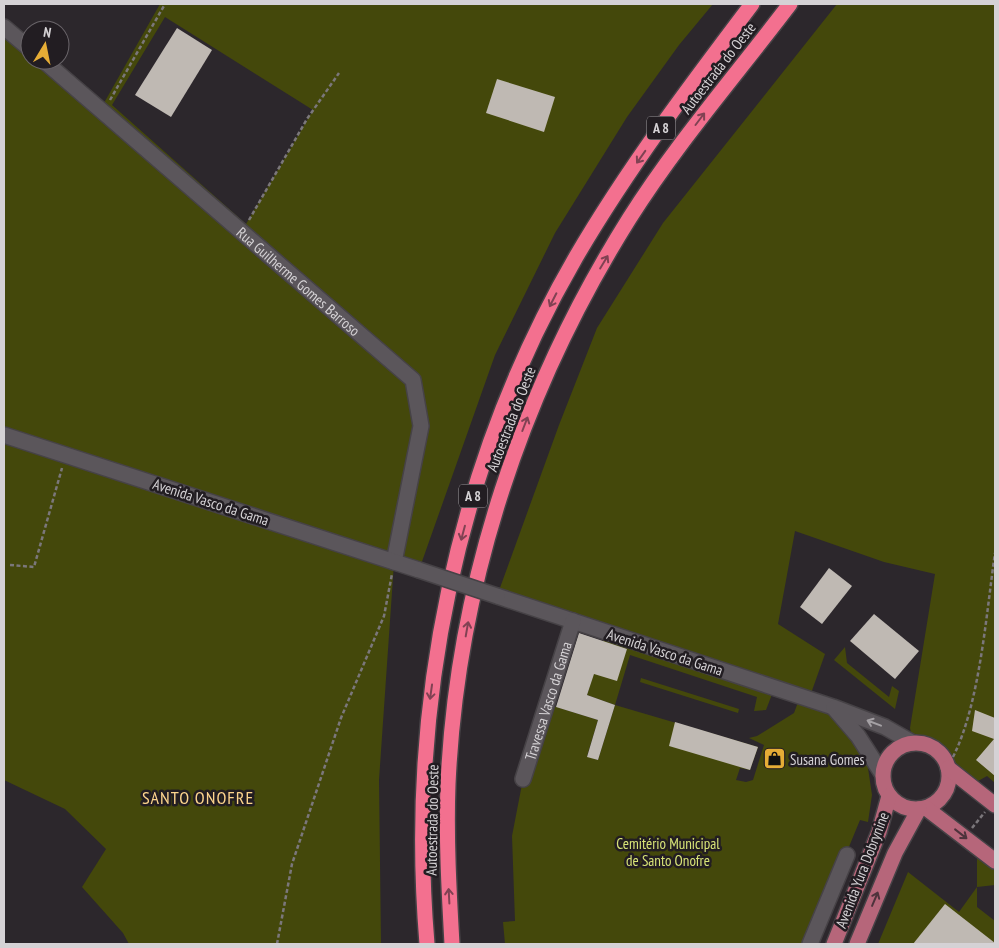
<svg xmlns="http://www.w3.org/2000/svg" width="999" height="948" font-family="'PT Sans Narrow',sans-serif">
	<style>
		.green { fill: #44480b; fill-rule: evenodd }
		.building { fill: #bfb9b3 }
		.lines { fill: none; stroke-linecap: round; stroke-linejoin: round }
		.minor-casing { stroke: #464246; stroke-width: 18 }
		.major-casing { stroke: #464246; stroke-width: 18 }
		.highway-casing { stroke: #464246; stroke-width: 18 }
		.path { stroke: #7b777b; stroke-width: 2.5; stroke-dasharray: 4 2.5; stroke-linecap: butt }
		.minor { stroke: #5b565b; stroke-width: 15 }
		.major { stroke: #b6667a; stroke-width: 15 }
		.highway { stroke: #f3708f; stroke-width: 15 }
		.minor-bridge-casing { stroke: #464246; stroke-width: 18; stroke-linecap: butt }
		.minor-bridge { stroke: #5b565b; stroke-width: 15 }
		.oneway { stroke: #804253 }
		.oneway2 { stroke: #a4a0a4 }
		.oneway3 { stroke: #4e333c }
		.labels { text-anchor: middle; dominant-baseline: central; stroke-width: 5; stroke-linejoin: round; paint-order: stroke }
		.shield { fill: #221d22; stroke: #9f9c9f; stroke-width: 1 }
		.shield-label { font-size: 14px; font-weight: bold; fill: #d5d2d5 }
		.street-label { font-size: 15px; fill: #d5d2d5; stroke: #221d22 }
		.poi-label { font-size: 15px; fill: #d5d2d5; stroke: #221d22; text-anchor: start }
		.park-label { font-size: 15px; fill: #d8e477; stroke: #221d22 }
		.quarter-label { font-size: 18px; letter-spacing: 1px; fill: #fdd58d; stroke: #221d22 }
	</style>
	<rect width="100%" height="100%" fill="#2c272c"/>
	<!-- green -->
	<g class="green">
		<path d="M160,4h553l-34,41 -52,72 -72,116 -60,122 -76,215 -25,-7 -15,217 2,164h-252l-6,-11 -41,-46 24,-38 -41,-40 -61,-29v-753l26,22v11h13l57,50zM165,17l148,93 -67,114 -134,-119z"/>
		<path d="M837,4h158v779l-8,-7 -16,9 -23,-17 -3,-8 -10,-11 -15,-6h-7l-3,-15 25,-154 -51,-12 -89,-31 -17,93 47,30 -16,45 24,8 46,63 -11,-2 4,27 -4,27 -8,-2 -51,124h-304l-2,-22 12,-1 -3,-85 11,-57 24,-75 51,16 -11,36 11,4 17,-55 143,42 -8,23 -10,-2 -4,12 10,2 7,-2 11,-35 -15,-7 8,-2 37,-23 6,-16 -26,-8 -8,21 -12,1 3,-14 -127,-42 -15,50 -28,-10 19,-63 -109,-36 62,-171 38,-97 66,-105z"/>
		<path d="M845,647l2,16 42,34 3,-11 7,5 -4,18 -61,-49z"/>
		<path d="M641,678l98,31 -1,4 -98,-31z"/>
		<path d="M977,847l18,14v24l-18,2v20l18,14v23h-117l30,-72 51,40 18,-25z"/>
	</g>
	<!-- building -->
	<g class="building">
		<path d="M177,28l35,22 -41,67 -36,-22z"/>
		<path d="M497,79l58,18 -11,35 -58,-19z"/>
		<path d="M829,568l23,18 -30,38 -22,-17z"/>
		<path d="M874,614l45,37 -24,28 -45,-38z"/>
		<path d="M579,633l48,16 -10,32 -23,-7 -7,21 28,10 -17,55 -11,-3 11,-37 -42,-13z"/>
		<path d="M975,710l20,8v58l-19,-16 18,-21 -22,-8z"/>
		<path d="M675,722l83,25 -8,23 -81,-24z"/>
		<path d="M773,753l7,3 -1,5 -3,3 -5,-1 -5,-8z"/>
		<path d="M945,904l50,39v1h-82z"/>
	</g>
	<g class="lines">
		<defs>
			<g id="minor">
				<path d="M4,27l26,22"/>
				<path id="s1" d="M43,60l370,320 8,46 -27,136"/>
				<path d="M4,435l415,135"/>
				<path d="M497,596l336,111 52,20 28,16"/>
				<path d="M834,708l24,28 25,39"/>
				<path id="s2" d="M523,779l50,-158"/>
				<path d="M810,944l37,-89"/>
			</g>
			<g id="major">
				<circle cx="916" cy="776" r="33"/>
				<path d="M948,768l47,37"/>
				<path d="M926,808l69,53"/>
				<path d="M834,944l45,-112 10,-36"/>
				<path d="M857,944l38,-91 24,-44"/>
			</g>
			<g id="highway">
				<path d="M427,944c-20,-237 29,-480 149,-687 52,-89 114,-171 176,-253"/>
				<path d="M452,944c-3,-53 -6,-106 -4,-160 9,-200 75,-396 181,-565 48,-76 107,-144 161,-215"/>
			</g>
		</defs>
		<!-- minor casing -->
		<use href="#minor" class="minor-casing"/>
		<!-- major casing -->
		<use href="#major" class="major-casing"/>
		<!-- highway casing -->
		<use href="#highway" class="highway-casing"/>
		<!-- path -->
		<g class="path">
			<path d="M110,100l55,-96"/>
			<path d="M249,220l58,-101 32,-46"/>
			<path d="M10,565l24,2 28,-99"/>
			<path d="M953,757c27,-54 33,-142 42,-204"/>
			<path d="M972,828l13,-16"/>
			<path d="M277,944l15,-80 49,-146 43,-102 8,-42"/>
		</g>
		<!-- minor -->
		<use href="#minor" class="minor"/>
		<!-- major -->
		<use href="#major" class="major"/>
		<!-- highway -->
		<use href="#highway" class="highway"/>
		<defs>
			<path id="minor-bridge" d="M419,570l78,26"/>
		</defs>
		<!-- minor-bridge casing -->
		<use href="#minor-bridge" class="minor-bridge-casing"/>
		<!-- minor-bridge -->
		<use href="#minor-bridge" class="minor-bridge"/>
	</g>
	<!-- one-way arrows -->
	<defs><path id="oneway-shaft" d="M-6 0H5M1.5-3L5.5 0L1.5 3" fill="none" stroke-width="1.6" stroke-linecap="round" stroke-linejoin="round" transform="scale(1.25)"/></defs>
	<g class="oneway">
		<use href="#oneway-shaft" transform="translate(700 119) rotate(-53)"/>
		<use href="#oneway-shaft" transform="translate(641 157) rotate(125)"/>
		<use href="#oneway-shaft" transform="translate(604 262) rotate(-59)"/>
		<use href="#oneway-shaft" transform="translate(553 300) rotate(117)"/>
		<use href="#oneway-shaft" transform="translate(525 424) rotate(-69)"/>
		<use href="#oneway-shaft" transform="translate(463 533) rotate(105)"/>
		<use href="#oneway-shaft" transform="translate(467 629) rotate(-80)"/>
		<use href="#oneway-shaft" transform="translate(431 692) rotate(98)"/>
		<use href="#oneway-shaft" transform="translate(449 896) rotate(-93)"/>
	</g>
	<use class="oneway2" href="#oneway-shaft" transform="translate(874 723) rotate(-159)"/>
	<g class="oneway3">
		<use href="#oneway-shaft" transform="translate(961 834) rotate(38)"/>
		<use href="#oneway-shaft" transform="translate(875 899) rotate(-67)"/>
	</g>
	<!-- icons -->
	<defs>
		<symbol id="shop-square" viewBox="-11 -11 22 22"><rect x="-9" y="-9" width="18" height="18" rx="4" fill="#e6ad36" stroke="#221d22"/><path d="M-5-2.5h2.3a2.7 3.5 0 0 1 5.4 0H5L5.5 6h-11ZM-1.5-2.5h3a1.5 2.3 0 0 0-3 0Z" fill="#111"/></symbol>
	</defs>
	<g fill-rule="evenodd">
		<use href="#shop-square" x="762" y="746" width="25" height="25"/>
	</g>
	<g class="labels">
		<!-- shield labels -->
		<g class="shield">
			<rect x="647" y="116.5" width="28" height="23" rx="4"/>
			<rect x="459" y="484.5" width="28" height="23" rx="4"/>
		</g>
		<g class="shield-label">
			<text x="661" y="128">A 8</text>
			<text x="473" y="496">A 8</text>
		</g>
		<!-- street labels -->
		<g class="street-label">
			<text transform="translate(718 68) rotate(-52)">Autoestrada do Oeste</text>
			<text stroke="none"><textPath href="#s1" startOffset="338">Rua Guilherme Gomes Barroso</textPath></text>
			<text transform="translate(511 419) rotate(-69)">Autoestrada do Oeste</text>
			<text transform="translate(211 502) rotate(18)">Avenida Vasco da Gama</text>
			<text transform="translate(665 652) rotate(18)">Avenida Vasco da Gama</text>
			<text stroke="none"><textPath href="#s2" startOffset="82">Travessa Vasco da Gama</textPath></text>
			<text transform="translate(432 820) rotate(-89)">Autoestrada do Oeste</text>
			<text transform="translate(862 870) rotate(-69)">Avenida Yura Dobrynine</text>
		</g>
		<!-- poi labels -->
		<g class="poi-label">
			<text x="790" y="759">Susana Gomes</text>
		</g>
		<!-- park labels -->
		<g class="park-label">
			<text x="668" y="843">Cemitério Municipal<tspan x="668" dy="17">de Santo Onofre</tspan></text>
		</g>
		<!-- quarter labels -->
		<g class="quarter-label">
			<text x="198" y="797">SANTO ONOFRE</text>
		</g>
	</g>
	<!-- border -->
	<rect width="999" height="948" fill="none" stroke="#d5d2d5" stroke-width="10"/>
	<!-- north arrow -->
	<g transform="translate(45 45) rotate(10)"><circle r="24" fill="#221d22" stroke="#6a656a"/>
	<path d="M0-4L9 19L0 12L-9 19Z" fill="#e6ad36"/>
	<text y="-8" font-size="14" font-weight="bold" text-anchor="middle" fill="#d5d2d5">N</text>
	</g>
</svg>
